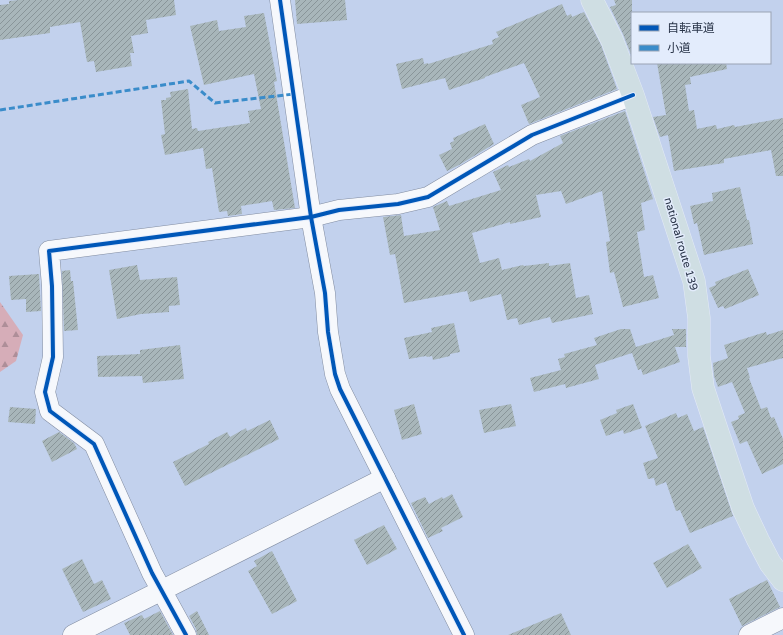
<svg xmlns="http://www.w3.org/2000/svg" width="783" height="635" font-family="'Varela Round','Noto Sans JP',sans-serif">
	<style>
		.forest { fill: url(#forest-firs) }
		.building { fill: url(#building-hatch) }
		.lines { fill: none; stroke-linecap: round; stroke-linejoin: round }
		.street-casing { stroke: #818ca1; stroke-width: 21 }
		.highway-casing { stroke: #e4eaf7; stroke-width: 23 }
		.street { stroke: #f6f8fc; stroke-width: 20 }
		.highway { stroke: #cfdee3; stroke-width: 22 }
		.quiet { stroke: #3a8cca; stroke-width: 3; stroke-dasharray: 6 3; stroke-linecap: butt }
		.cycleway-casing { stroke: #e3ecfc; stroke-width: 6 }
		.cycleway { stroke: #0057b8; stroke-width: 4 }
		.labels { text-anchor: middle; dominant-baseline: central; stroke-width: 3; stroke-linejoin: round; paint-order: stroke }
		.street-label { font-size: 11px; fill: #2a3549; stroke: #e3ecfc }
	</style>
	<defs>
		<pattern id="forest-firs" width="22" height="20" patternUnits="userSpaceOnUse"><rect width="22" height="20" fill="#d6adb8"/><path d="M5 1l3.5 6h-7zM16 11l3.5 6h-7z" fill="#ae8e98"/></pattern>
		<pattern id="building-hatch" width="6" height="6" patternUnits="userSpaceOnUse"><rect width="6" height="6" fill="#a8b6ba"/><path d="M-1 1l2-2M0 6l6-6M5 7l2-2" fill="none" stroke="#899599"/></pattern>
	</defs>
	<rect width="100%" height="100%" fill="#c2d1ed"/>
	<!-- forest -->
	<path class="forest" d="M0,302l23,33 -7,26 -16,11z"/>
	<!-- building -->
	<g class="building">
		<path d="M19,0h155l2,15 -30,5 2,13 -17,3 3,17h-4l2,13 -36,6 -2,-11 -7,1 -7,-40 -30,5v6l-50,7v-35l9,-1v-3z"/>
		<path d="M295,0h50l2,20 -50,4z"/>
		<path d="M614,0h18v57l-9,-23 -13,-27 6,-2z"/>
		<path d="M562,4l5,12 4,-2 1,3 12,-5 17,33 16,44 -88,35 -8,-19 19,-8 -16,-34 -39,14v1l-36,12 -4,-12 -43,11 -6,-25 27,-6 1,6 4,-1v1l65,-20 -1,-4 7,-3 -3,-5z"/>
		<path d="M264,13l13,68 -3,1 21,126 -21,2 -2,-9 -31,5 1,8 -14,2 -1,-5 -8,1 -7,-44 -6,1 -3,-21 -38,7 -4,-20 4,-1 -4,-34h5v-2l5,-1 -1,-5 18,-3 4,40 5,-1 1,3 52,-8 -2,-12 13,-2 -7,-35 -50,11 -14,-59 27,-6 2,11 27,-4 -2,-11z"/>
		<path d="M657,63h69l1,6 -37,8 1,7 -6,1 4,26 5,-1 3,19 19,-4 1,4 17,-4 1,2 48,-9v58h-7l-5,-26 -47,9v4l-50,8 -6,-36 -8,2 -7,-20 13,-2z"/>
		<path d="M625,111l28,88 -12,4 4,27 -8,2 7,45 9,-2 6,23 -36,9 -9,-35 -4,1 -4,-31 4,-1 -8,-50 -36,13 -5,-13 -25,4 5,22 -31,7v-2l-38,11 8,30 19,-5 3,12 21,-5 1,1 25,-3v3l21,-3 6,35 13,-3 4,19 -41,9 -2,-6 -31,8 -2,-7 -10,2 -6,-26 -31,8 -3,-11 -63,12 -9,-49 -5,1 -7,-38 18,-2 3,21 36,-6 -7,-23 14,-6 2,5 52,-16 -8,-18 15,-7 1,2 20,-8 1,2 33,-18 -3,-7z"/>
		<path d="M485,124l9,20 -35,21 -12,6 -8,-16 13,-6 -2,-6 4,-2 -1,-3z"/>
		<path d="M740,187l7,33h2l4,24 -49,11 -7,-32 -3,1 -4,-18 23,-5 -1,-8z"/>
		<path d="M137,265l3,15 37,-3 3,28 -11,1v6l-28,2 -24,5 -8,-49z"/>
		<path d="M748,269l11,26 -34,14 -2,-3 -5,2 -9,-20 7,-3 -1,-3z"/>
		<path d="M70,270l1,11h2l5,49 -14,1 -2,-60z"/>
		<path d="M39,274l2,37 -15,1v-13l-15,1 -2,-24z"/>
		<path d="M454,323l6,29 -10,2v2l-17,4 -1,-4 -5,1 -1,-1 -17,3 -5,-21 28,-6 -1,-4z"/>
		<path d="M621,329h9l6,18 38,-12 -2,-6h14v18h-11l5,15 -37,13 -2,-6 -3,1 -6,-17 -37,12 4,14 -33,9 -1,-4 -31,8 -4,-14 31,-8 -3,-11 7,-2 -1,-3 33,-9 -3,-7z"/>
		<path d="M783,330v28l-36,10 3,10h-1l12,31 6,-2 4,11 3,-1 9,22v25l-21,10 -15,-33 -7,3 -9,-22 8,-3 -1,-3 7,-3 -13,-31 -14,5 -4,-11 -1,-13 15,-5 -4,-13 42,-13 1,3z"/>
		<path d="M180,345l4,34 -41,4 -1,-7 -44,1 -1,-21 43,-2v-4z"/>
		<path d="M414,404l8,30 -20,6 -8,-30z"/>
		<path d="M511,404l5,22 -32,7 -5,-23z"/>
		<path d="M633,404l9,24 -18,6 -1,-4 -17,6 -6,-16 17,-7 -1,-3z"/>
		<path d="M10,407l26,2 -1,15 -27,-2z"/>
		<path d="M676,413l2,5 9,-4 7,17 9,-4 30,89 -43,17 -10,-23 -4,1 -10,-29 -10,4 -2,-8 -6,1 -5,-16 15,-5 -13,-32z"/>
		<path d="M270,420l9,19 -94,47 -12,-24 36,-18 -1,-2 19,-10 3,5 16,-9 1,3z"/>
		<path d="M59,432l15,11 3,6 -25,13 -10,-21z"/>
		<path d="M452,494l11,23 -22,11 2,3 -15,7 -17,-35 14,-6 4,7 13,-7 1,2z"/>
		<path d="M384,525l13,24 -30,16 -13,-25z"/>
		<path d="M688,544l14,24 -35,20 -14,-25z"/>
		<path d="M272,551l25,50 -25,13 -24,-43 9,-5 -3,-5z"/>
		<path d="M82,559l12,25 8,-4 9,19 -28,13 -21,-43z"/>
		<path d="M767,580l13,27 -38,19 -13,-27z"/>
		<path d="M160,611l13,24h-43l-6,-12 18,-8 2,4z"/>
		<path d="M197,611l12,24h-12l-1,-6 -7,-13z"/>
		<path d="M561,613l10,22h-63z"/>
	</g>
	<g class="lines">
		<defs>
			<g id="street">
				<path d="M280,0l31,217 14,76 3,39 7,42 5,15 124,246"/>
				<path d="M73,635l312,-157"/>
				<path d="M186,635l-34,-62 -58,-129 -44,-33 -5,-19 8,-35 -1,-71 -3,-35 262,-34 28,-7 59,-6 30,-7 104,-62 101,-40"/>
				<path d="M749,635l34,-17"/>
			</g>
			<path id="highway" d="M592,0l20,40 21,55 61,186 5,37v38l4,32 40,120 15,32 12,23 13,17"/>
		</defs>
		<!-- street casing -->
		<use href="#street" class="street-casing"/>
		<!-- highway casing -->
		<use href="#highway" class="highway-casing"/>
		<!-- street -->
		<use href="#street" class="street"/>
		<!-- highway -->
		<use href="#highway" class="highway"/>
		<!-- quiet -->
		<path class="quiet" d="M0,110l189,-29 26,22 79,-9"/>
		<defs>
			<g id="cycleway">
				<path d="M280,0l31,217 14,76 3,39 7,42 5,15 124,246"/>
				<path d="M186,635l-34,-62 -58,-129 -44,-33 -5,-19 8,-35 -1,-71 -3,-35 262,-34 28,-7 59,-6 30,-7 104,-62 101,-40"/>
			</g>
		</defs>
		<!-- cycleway casing -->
		<use href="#cycleway" class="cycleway-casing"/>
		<!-- cycleway -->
		<use href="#cycleway" class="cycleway"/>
	</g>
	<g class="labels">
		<!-- street labels -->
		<g class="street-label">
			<text transform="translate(681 244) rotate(74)">national route 139</text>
		</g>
	</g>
	<!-- legend -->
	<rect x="631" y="12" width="140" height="52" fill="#e3ecfc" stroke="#99a3b4"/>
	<rect x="639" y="25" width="20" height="6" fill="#0057b8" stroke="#99a3b4"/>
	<text x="667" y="32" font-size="12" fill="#2a3549">自転車道</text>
	<rect x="639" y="45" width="20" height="6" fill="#3a8cca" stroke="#99a3b4"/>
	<text x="667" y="52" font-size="12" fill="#2a3549">小道</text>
</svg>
